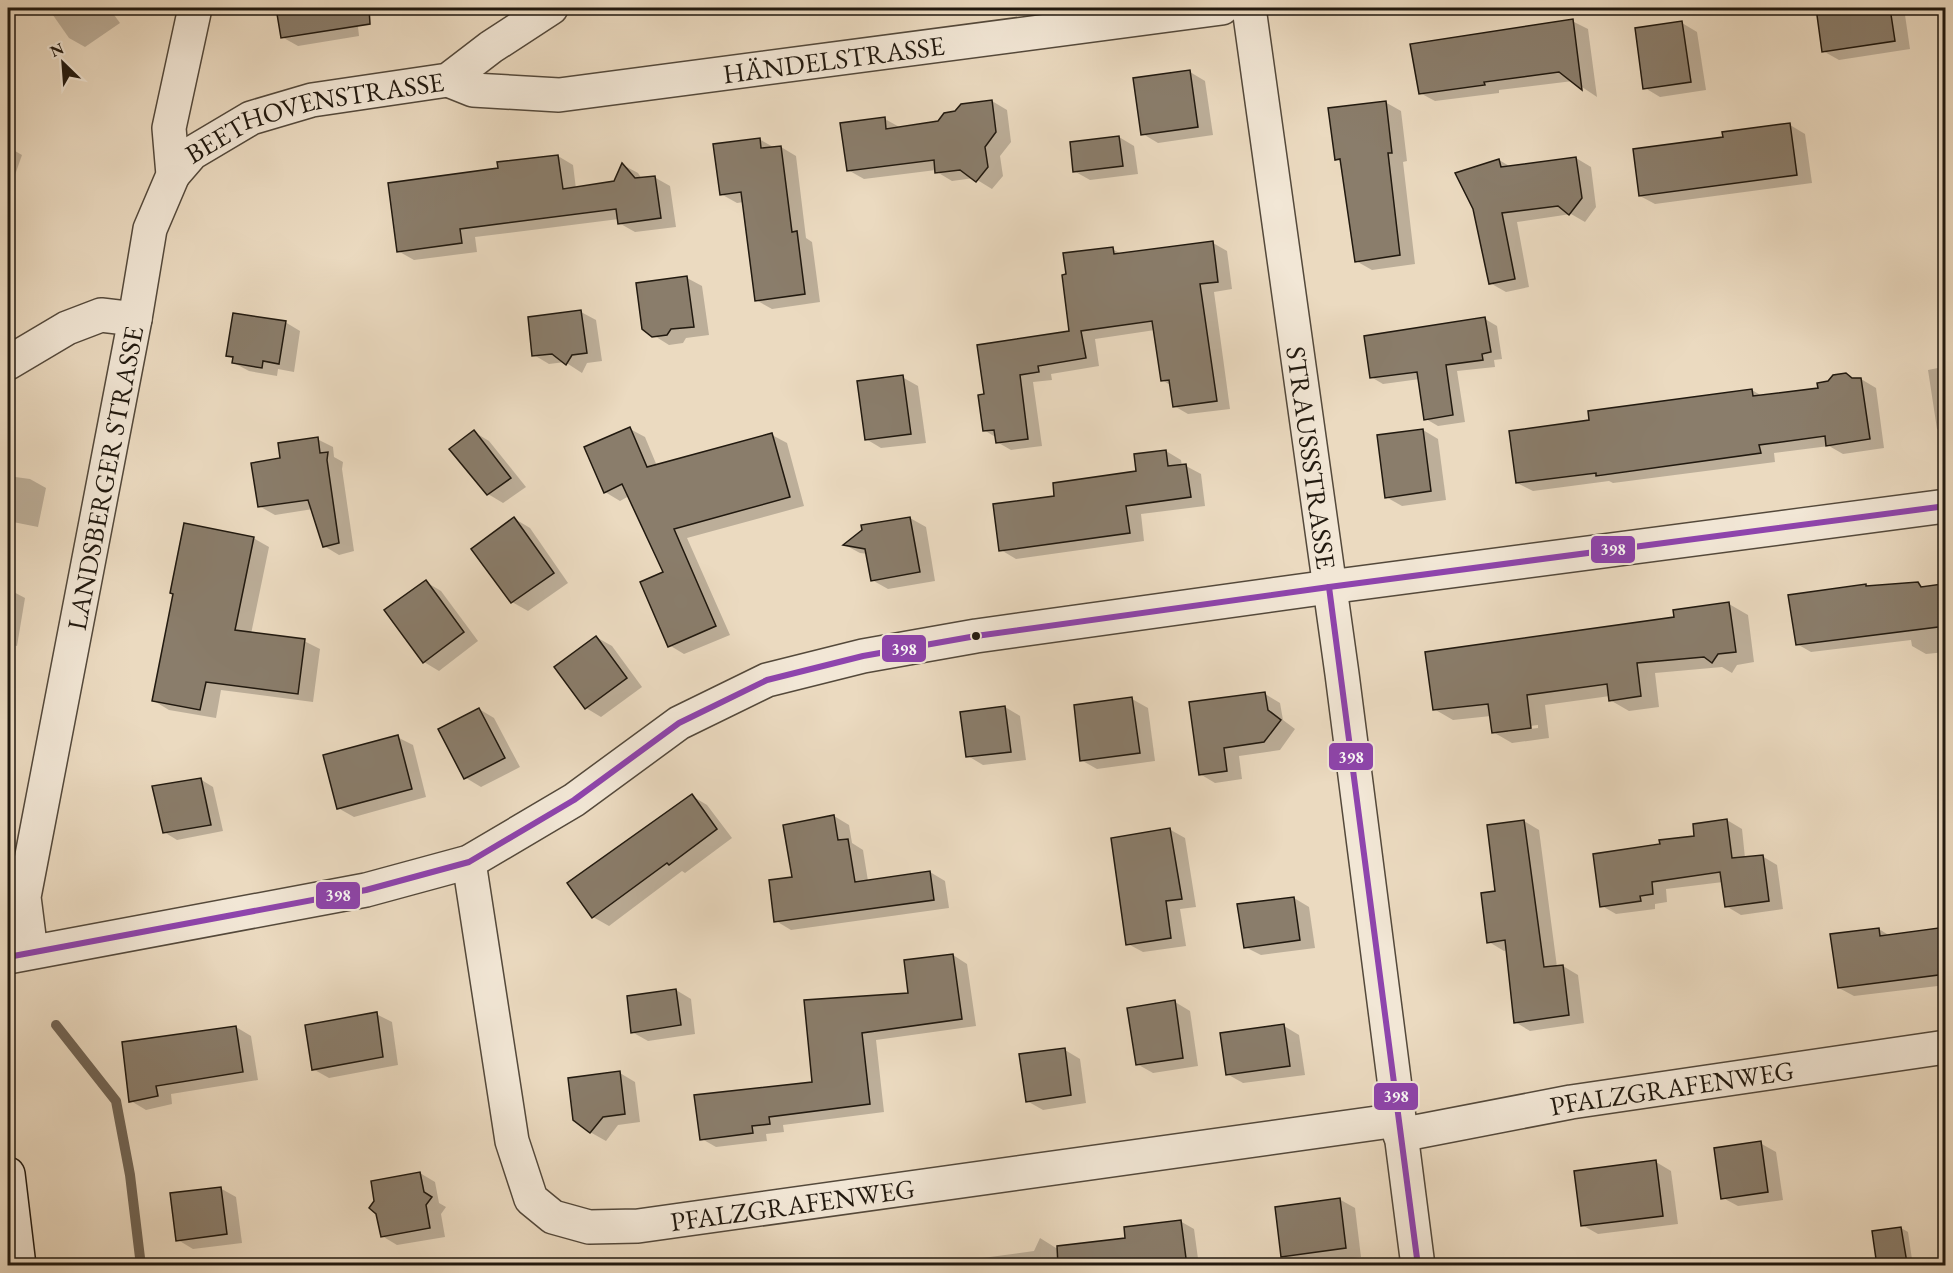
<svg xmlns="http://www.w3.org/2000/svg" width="1953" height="1273" font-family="'EB Garamond',serif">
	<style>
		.shadow { fill: #0003; fill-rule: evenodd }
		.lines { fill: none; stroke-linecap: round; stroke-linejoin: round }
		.stream { stroke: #716555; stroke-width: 10 }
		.building { fill: #8a7d6b; stroke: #21190f; stroke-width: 1.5 }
		.street-casing { stroke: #54493b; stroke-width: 36 }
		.secondary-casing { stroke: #21190f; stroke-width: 36 }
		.street { stroke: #f2e7d6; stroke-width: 33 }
		.secondary { stroke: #f2e7d6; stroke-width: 33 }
		.bus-1-casing { stroke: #f2e7d6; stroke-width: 10 }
		.bus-1 { stroke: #8e44ad; stroke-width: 6 }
		.bus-dot { fill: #21190f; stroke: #f2e7d6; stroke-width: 2 }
		.labels { text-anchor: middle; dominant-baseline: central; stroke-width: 4.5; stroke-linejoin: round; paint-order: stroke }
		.street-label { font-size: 27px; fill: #21190f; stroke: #f2e7d6 }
		.line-badge { stroke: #f2e7d6; stroke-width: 2 }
		.badge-label { font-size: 16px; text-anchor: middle; font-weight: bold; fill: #fff }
	</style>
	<rect width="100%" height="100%" fill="#ebdac0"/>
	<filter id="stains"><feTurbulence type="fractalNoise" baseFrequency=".00333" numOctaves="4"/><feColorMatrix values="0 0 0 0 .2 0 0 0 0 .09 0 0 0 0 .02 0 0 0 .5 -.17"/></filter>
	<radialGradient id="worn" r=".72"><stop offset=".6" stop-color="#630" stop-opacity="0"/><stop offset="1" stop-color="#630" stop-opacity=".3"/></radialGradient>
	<!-- shadow -->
	<g class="shadow">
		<path d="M48,8h61l11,15 -35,24 -16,-9z"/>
		<path d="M278,8h78l3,28 -61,10 -16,-9z"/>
		<path d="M1817,8h87l6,41 -71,11 -16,-9z"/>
		<path d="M1572,21l16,8 9,68 -24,-16 -74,9v3l-64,8 -15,-8z"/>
		<path d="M1682,23l15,9 9,58 -46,7 -15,-9z"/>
		<path d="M1190,72l15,9 8,54 -55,8 -15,-9z"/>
		<path d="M992,101l15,9 4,32 -11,14 3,20 -11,13 -18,-11 -22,3 -15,-9 -1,-2 -72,9 -16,-9 37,-51 16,9 37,-6 17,-10z"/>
		<path d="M1385,102l16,9 6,50 -4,1 12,102 -43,6 -16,-9 -14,-99 -6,-3z"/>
		<path d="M1790,125l15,9 7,49 -157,21 -15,-8z"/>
		<path d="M1119,137l15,9 4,28 -48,6 -16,-9z"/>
		<path d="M759,139l16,9 6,-1 15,9 10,82 6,4 8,60 -48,7 -16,-9 -12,-98 -7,1 -16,-9z"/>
		<path d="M8,147l14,8 -12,34 -2,-1z"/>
		<path d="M558,156l15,9 3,24 39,-7 8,-17 15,8 4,6 12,-2 16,9 6,41 -41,5 -16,-9v-4l-144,18 2,15 -63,8 -16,-9 102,-81z"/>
		<path d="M1576,158l15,9 5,40 -11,15 -14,-8 -54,8 12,65 -23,5 -16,-9 9,-123 12,7z"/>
		<path d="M1213,243l14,8 5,38 -18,3 16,117 -42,5 -14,-8 -2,-20 -10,-6 -7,-50 -60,9 4,27 -48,8 1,6 -19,2 9,64 -31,4 -14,-8v-4l-13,-8 2,-34 85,-64 41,-83 11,6z"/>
		<path d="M8,251l4,8 -4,3z"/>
		<path d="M687,278l15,8 7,49 -23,3 -3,5 -14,2 -16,-10z"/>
		<path d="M581,312l15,8 6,41 -15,2 -5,10 -17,-11 -16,2 -15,-9z"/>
		<path d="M1485,319l12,7 5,33 -8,1 1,7 -38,4 8,51 -27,4 -12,-7 -6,-40 -37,5 -12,-7z"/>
		<path d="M285,322l15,9 -6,41 -16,-3 -1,7 -28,-5 -15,-8v-4l-6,-4z"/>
		<path d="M1946,361v73l-9,-5 -9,-59 10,-2 5,-6z"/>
		<path d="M1846,374l9,6 6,-1 15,9 8,60 -41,6 -14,-8 -55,7 1,9 -162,21 -4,-2 -76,10 -16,-8 74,-61 161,-32 10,6 58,-7z"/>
		<path d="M902,377l16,9 8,57 -45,5 -15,-9z"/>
		<path d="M630,429l15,8 12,29 115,-31 15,8 17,63 -117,32 43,97 -46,19 -15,-9 -4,-73 -36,-76 -9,5 -15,-9z"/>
		<path d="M1423,430l15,9 8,61 -44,6 -16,-9z"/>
		<path d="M474,432l15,9 37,46 -23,16 -15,-9z"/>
		<path d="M317,439l16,8 1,10 9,5 -1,7 12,82 -15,4 -15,-9 -11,-37 -38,6 -16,-9 23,-46z"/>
		<path d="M1166,451l15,9 1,6h4l15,8 4,32 -64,8 3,27 -128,18 -15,-9 55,-53 81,-25z"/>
		<path d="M8,476l22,3 16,9 -8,39 -30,-6z"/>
		<path d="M910,518l16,9 9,54 -47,8 -16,-9 -4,-26 -8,-1 -15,-8 19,-14 -1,-4z"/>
		<path d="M515,519l15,9 38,55 -40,28 -16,-9 -39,-53z"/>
		<path d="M253,538l16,9 -18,87 53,7 16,8 -7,53 -92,-12 -5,28 -47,-8 -15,-9z"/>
		<path d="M426,582l15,9 37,50 -39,30 -15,-9z"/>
		<path d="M1918,584l8,4 20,-3v67l-20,2 -14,-8 -1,-6 -100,12 -14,-8 68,-59 4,2z"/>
		<path d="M8,589l17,9 -8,48 -9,-2z"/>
		<path d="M1729,604l19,11 6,47 -17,3 -5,8 -10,-6 -67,6 4,34 -30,4 -19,-11v-4l-65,9 4,33 -37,5 -19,-11 -2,-16 -38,4 -19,-11 241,-90zM1538,725v3l-30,4v-3z"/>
		<path d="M596,637l16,9 30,41 -41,30 -15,-9z"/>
		<path d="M1265,694l15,9 3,17 12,9 -15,21 -41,6 3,23 -27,4 -15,-9z"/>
		<path d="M1132,699l16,9 7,53 -58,8 -16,-9z"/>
		<path d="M1005,707l15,9 6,44 -43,5 -15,-9z"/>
		<path d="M479,709l15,9 26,49 -39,20 -15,-9z"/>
		<path d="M397,737l16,8 13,52 -72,20 -16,-9z"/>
		<path d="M200,779l13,8 10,44 -46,9 -13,-8z"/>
		<path d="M692,796l15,9 25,33 -47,35 -3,-2 -73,55 -16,-9 -24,-34z"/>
		<path d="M834,816l15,9 3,18 11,7 5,31 62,-9 15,9 4,27 -158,22 -15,-9 18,-43z"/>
		<path d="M1727,820l15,9 3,29 17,-2 15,9 6,44 -42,6 -15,-9 -3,-24 -57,7 1,13 -12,2v5l-39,5 -14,-8 60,-60 34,-8z"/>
		<path d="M1524,821l15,9 18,137 6,-1 15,9 6,48 -54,8 -15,-9 -8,-72 -3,1 -15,-9 8,-50z"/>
		<path d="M1169,829l16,9 11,69 -16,2 6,37 -43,6 -15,-8z"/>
		<path d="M1294,898l15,9 6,41 -54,7 -16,-8z"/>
		<path d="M1879,929l11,7 56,-7v56l-92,11 -15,-8z"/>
		<path d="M953,955l14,9 9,62 -100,14 8,72 -101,13 1,7 -18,2 1,7 -51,6 -14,-8 112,-56 -8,-81 104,-8z"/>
		<path d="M676,990l15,9 4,35 -47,7 -16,-9z"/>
		<path d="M1175,1002l15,9 8,55 -45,7 -16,-9z"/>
		<path d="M376,1014l16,8 6,43 -69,13 -16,-9z"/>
		<path d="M1284,1026l15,9 6,40 -62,8 -16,-9z"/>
		<path d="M236,1027l15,9 7,44 -87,14 1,10 -26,6 -15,-9z"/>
		<path d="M1065,1050l15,9 6,44 -43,7 -16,-9z"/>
		<path d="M620,1073l15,9 5,40 -22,3 -12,16 -16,-9z"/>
		<path d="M1760,1143l16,9 7,48 -45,6 -15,-8z"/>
		<path d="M1656,1162l15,9 7,53 -80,10 -16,-9z"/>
		<path d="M420,1173l15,9 4,21 7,4 -5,7 4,23 -48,8 -15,-9z"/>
		<path d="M220,1188l16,9 6,46 -49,6 -15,-9z"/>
		<path d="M1339,1199l16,9 6,49 -63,8 -16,-9z"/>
		<path d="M1180,1221l14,8 5,37h-276l111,-15 6,-13 16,10 71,-9z"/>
		<path d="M1901,1228l7,4 5,34h-35z"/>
	</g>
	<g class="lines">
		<!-- stream -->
		<path class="stream" d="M56,1025l60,76 14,74 11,91"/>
	</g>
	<!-- building -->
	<g class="building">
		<path d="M276,8h93l1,16 -89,14z"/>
		<path d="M1816,8h74l5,33 -73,11z"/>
		<path d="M1573,19l9,71 -23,-18 -75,10 1,3 -66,9 -9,-50z"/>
		<path d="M1682,21l9,61 -48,7 -8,-61z"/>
		<path d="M1190,70l8,57 -57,8 -8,-57z"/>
		<path d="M992,100l4,32 -11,15 3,20 -12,15 -16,-12 -25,3 -1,-13 -87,11 -7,-48 45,-6 1,12 52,-8 6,-8 11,-2 6,-7z"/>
		<path d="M1386,101l6,52h-4l12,102 -45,7 -15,-103 -5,1 -7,-52z"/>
		<path d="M1790,123l7,52 -158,21 -6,-47 90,-12 -1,-5z"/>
		<path d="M1119,136l4,30 -50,6 -3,-30z"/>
		<path d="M760,138l1,10 20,-2 11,86 5,-1 8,63 -50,7 -14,-109 -21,3 -7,-51z"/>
		<path d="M558,155l5,34 51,-8 8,-18 13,15 20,-2 6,42 -43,6 -2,-15 -156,20 2,14 -65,9 -9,-69 110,-15 -1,-6z"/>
		<path d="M1576,157l6,41 -13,17 -11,-9 -56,7 13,66 -26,5 -16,-75 -18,-36 44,-14 2,8z"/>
		<path d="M1213,241l5,41 -18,2 17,117 -44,6 -4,-27 -8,1 -9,-60 -71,10 5,27 -48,8 1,6 -19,3 8,64 -32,4 -2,-13 -11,1 -5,-36 6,-1 -7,-49 92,-14 -7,-56 4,-1 -3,-21 50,-6 1,7z"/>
		<path d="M687,276l7,51 -23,2 -4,6 -15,2 -10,-8 -6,-46z"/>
		<path d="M581,310l6,43 -15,2 -6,10 -14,-11 -20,2 -4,-39z"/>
		<path d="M233,313l53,8 -7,43 -16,-3 -1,7 -30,-5 1,-6 -7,-1z"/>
		<path d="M1485,317l6,35 -9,2 1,6 -37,5 7,50 -29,5 -7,-48 -47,6 -6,-42z"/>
		<path d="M1846,373l6,5h9l9,61 -44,7 -1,-10 -66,9 2,8 -165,23v-3l-80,10 -7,-52 80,-11 -1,-9 164,-22 1,7 65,-8 -1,-5 11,-2 5,-6z"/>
		<path d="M903,375l8,59 -46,6 -8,-59z"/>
		<path d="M630,427l17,40 125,-34 18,64 -116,32 42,97 -48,21 -28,-65 23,-10 -41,-88 -18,9 -20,-46z"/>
		<path d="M1423,429l8,62 -46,7 -8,-63z"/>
		<path d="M474,430l37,48 -24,17 -38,-46z"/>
		<path d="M318,437l2,16 8,-1 -1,8 12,83 -16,4 -15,-47 -50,7 -7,-44 29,-5 -2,-15z"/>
		<path d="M1166,450l2,16 18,-2 5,33 -65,9 4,27 -131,18 -6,-47 61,-8 -1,-13 83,-12 -2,-17z"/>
		<path d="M514,517l40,56 -43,30 -40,-54z"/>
		<path d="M910,517l10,55 -49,9 -6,-32 -22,-4 19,-15 -1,-5z"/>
		<path d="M184,523l70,14 -19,93 70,9 -7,55 -92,-12 -6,28 -48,-9 21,-107 -3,-1z"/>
		<path d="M426,580l38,52 -41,31 -39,-53z"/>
		<path d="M1918,582l3,5 21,-3 4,42 -150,19 -8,-50 78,-11v2z"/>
		<path d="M1729,602l7,50 -18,2 -6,9 -8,-6 -67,6 4,33 -32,5 -2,-17 -80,11 4,33 -39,5 -4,-29 -55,6 -8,-58 249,-35 -1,-7z"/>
		<path d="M596,636l31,42 -42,31 -31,-42z"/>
		<path d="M1265,692l3,18 13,10 -17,22 -40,6 3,23 -28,4 -10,-73z"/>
		<path d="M1132,697l8,56 -60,8 -6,-56z"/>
		<path d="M1005,706l6,46 -45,5 -6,-45z"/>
		<path d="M479,708l26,50 -41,21 -26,-50z"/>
		<path d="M398,735l14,54 -75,20 -14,-54z"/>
		<path d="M201,778l10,47 -48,8 -11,-47z"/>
		<path d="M692,794l25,35 -48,36 -2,-2 -75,55 -25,-35z"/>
		<path d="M834,815l4,25 10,-1 7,43 75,-11 4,29 -160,22 -5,-42 23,-3 -9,-52z"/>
		<path d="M1727,819l5,39 31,-3 6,46 -44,6 -5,-35 -68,10 1,12 -13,2 1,5 -41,6 -7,-53 67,-10 -1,-4 35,-4 -1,-12z"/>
		<path d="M1524,820l20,147 19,-2 6,50 -55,8 -9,-83 -18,3 -6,-50 14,-2 -8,-66z"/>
		<path d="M1170,828l12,71 -16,2 5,37 -45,7 -15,-107z"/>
		<path d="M1294,897l6,43 -56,8 -7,-44z"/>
		<path d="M1946,927v47l-108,14 -8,-54 49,-6 1,8z"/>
		<path d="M953,954l9,65 -100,14 8,71 -101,13 1,7 -18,2 1,7 -53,7 -6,-45 118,-13 -8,-82 104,-7 -4,-33z"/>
		<path d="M676,989l5,36 -50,8 -4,-37z"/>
		<path d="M1175,1000l8,58 -47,7 -9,-57z"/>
		<path d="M377,1012l6,45 -71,13 -7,-45z"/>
		<path d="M1284,1024l6,42 -64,9 -6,-42z"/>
		<path d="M236,1026l7,46 -87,14 2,10 -29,6 -7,-60z"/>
		<path d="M1065,1048l6,47 -45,7 -7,-48z"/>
		<path d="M620,1071l5,43 -22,3 -13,16 -17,-13 -5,-42z"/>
		<path d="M1761,1141l7,51 -47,7 -7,-51z"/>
		<path d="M1656,1160l7,56 -82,10 -7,-55z"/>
		<path d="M420,1172l4,20 8,5 -6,8 4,23 -49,9 -5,-23 -7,-6 5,-7 -3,-20z"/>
		<path d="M221,1187l6,47 -51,7 -6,-48z"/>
		<path d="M1340,1198l6,50 -65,9 -6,-50z"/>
		<path d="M1181,1220l6,46h-129l-1,-20 68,-8 -1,-11z"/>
		<path d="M1901,1227l6,36 -30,3 -5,-35z"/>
	</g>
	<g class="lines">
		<defs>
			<g id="street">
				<path id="s1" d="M1249,8l93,666 76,592"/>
				<path id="s2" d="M448,80l25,10 86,5 663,-87"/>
				<path id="s3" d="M173,175l19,-22 59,-35 61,-18 136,-20 43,-33 60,-39"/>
				<path d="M8,363l59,-35 34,-13 34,4"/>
				<path id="s4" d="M469,862l43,279 19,58 22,18 36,10 49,-1 760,-106"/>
				<path id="s5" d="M31,952l-7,-55 111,-578 15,-90 23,-54 -4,-47 26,-120"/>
				<path d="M8,957l358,-67 103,-28 105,-62 105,-77 88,-43 96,-24 113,-20 353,-49 617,-81"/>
				<path id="s6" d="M1400,1135l171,-33 375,-55"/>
			</g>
			<path id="secondary" d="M8,1174l11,92"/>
		</defs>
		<!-- street casing -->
		<use href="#street" class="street-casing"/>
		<!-- secondary casing -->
		<use href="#secondary" class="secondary-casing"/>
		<!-- street -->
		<use href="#street" class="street"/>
		<!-- secondary -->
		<use href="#secondary" class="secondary"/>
		<defs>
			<g id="bus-1">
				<path d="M1329,587l89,679"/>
				<path d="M8,957l358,-67 103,-28 105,-62 105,-77 88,-43 96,-24 113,-20 353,-49 617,-81"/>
			</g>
		</defs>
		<!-- bus-1 casing -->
		<use href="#bus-1" class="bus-1-casing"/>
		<!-- bus-1 -->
		<use href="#bus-1" class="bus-1"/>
	</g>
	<!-- markers -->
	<circle class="bus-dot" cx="976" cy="636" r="5"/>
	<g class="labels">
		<!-- street labels -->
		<g class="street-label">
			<text stroke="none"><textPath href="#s2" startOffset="390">HÄNDELSTRASSE</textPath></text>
			<text stroke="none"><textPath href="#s3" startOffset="159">BEETHOVENSTRASSE</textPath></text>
			<text stroke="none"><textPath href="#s1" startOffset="454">STRAUSSSTRASSE</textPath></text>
			<text stroke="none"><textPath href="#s5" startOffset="482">LANDSBERGER STRASSE</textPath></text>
			<text stroke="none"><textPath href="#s6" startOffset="276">PFALZGRAFENWEG</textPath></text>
			<text stroke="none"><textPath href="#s4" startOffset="614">PFALZGRAFENWEG</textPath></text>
		</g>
	</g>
	<g class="line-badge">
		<rect x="1590" y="535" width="46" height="29" rx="6" fill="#8e44ad"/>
		<rect x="881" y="634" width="46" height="29" rx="6" fill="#8e44ad"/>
		<rect x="1328" y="742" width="46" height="29" rx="6" fill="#8e44ad"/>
		<rect x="315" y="881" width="46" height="29" rx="6" fill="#8e44ad"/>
		<rect x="1373" y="1082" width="46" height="29" rx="6" fill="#8e44ad"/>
	</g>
	<g class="badge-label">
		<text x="1613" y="555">398</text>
		<text x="904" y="655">398</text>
		<text x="1351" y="763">398</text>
		<text x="338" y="901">398</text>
		<text x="1396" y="1102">398</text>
	</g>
	<!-- margin -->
	<rect width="1953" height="1273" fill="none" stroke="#ebdac0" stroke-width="30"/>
	<rect x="9" y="9" width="1935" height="1255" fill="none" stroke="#21190f" stroke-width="3"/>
	<rect x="15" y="15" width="1923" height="1243" fill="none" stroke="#21190f" stroke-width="1.5"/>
	<!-- north arrow -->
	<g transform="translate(63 63) rotate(335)" stroke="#f2e7d6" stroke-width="4.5" paint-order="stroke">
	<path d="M0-4.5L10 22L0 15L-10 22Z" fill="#21190f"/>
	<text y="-9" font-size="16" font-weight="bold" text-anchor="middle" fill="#21190f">N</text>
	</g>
	<rect width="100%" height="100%" filter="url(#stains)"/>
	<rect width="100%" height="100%" fill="url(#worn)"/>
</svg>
